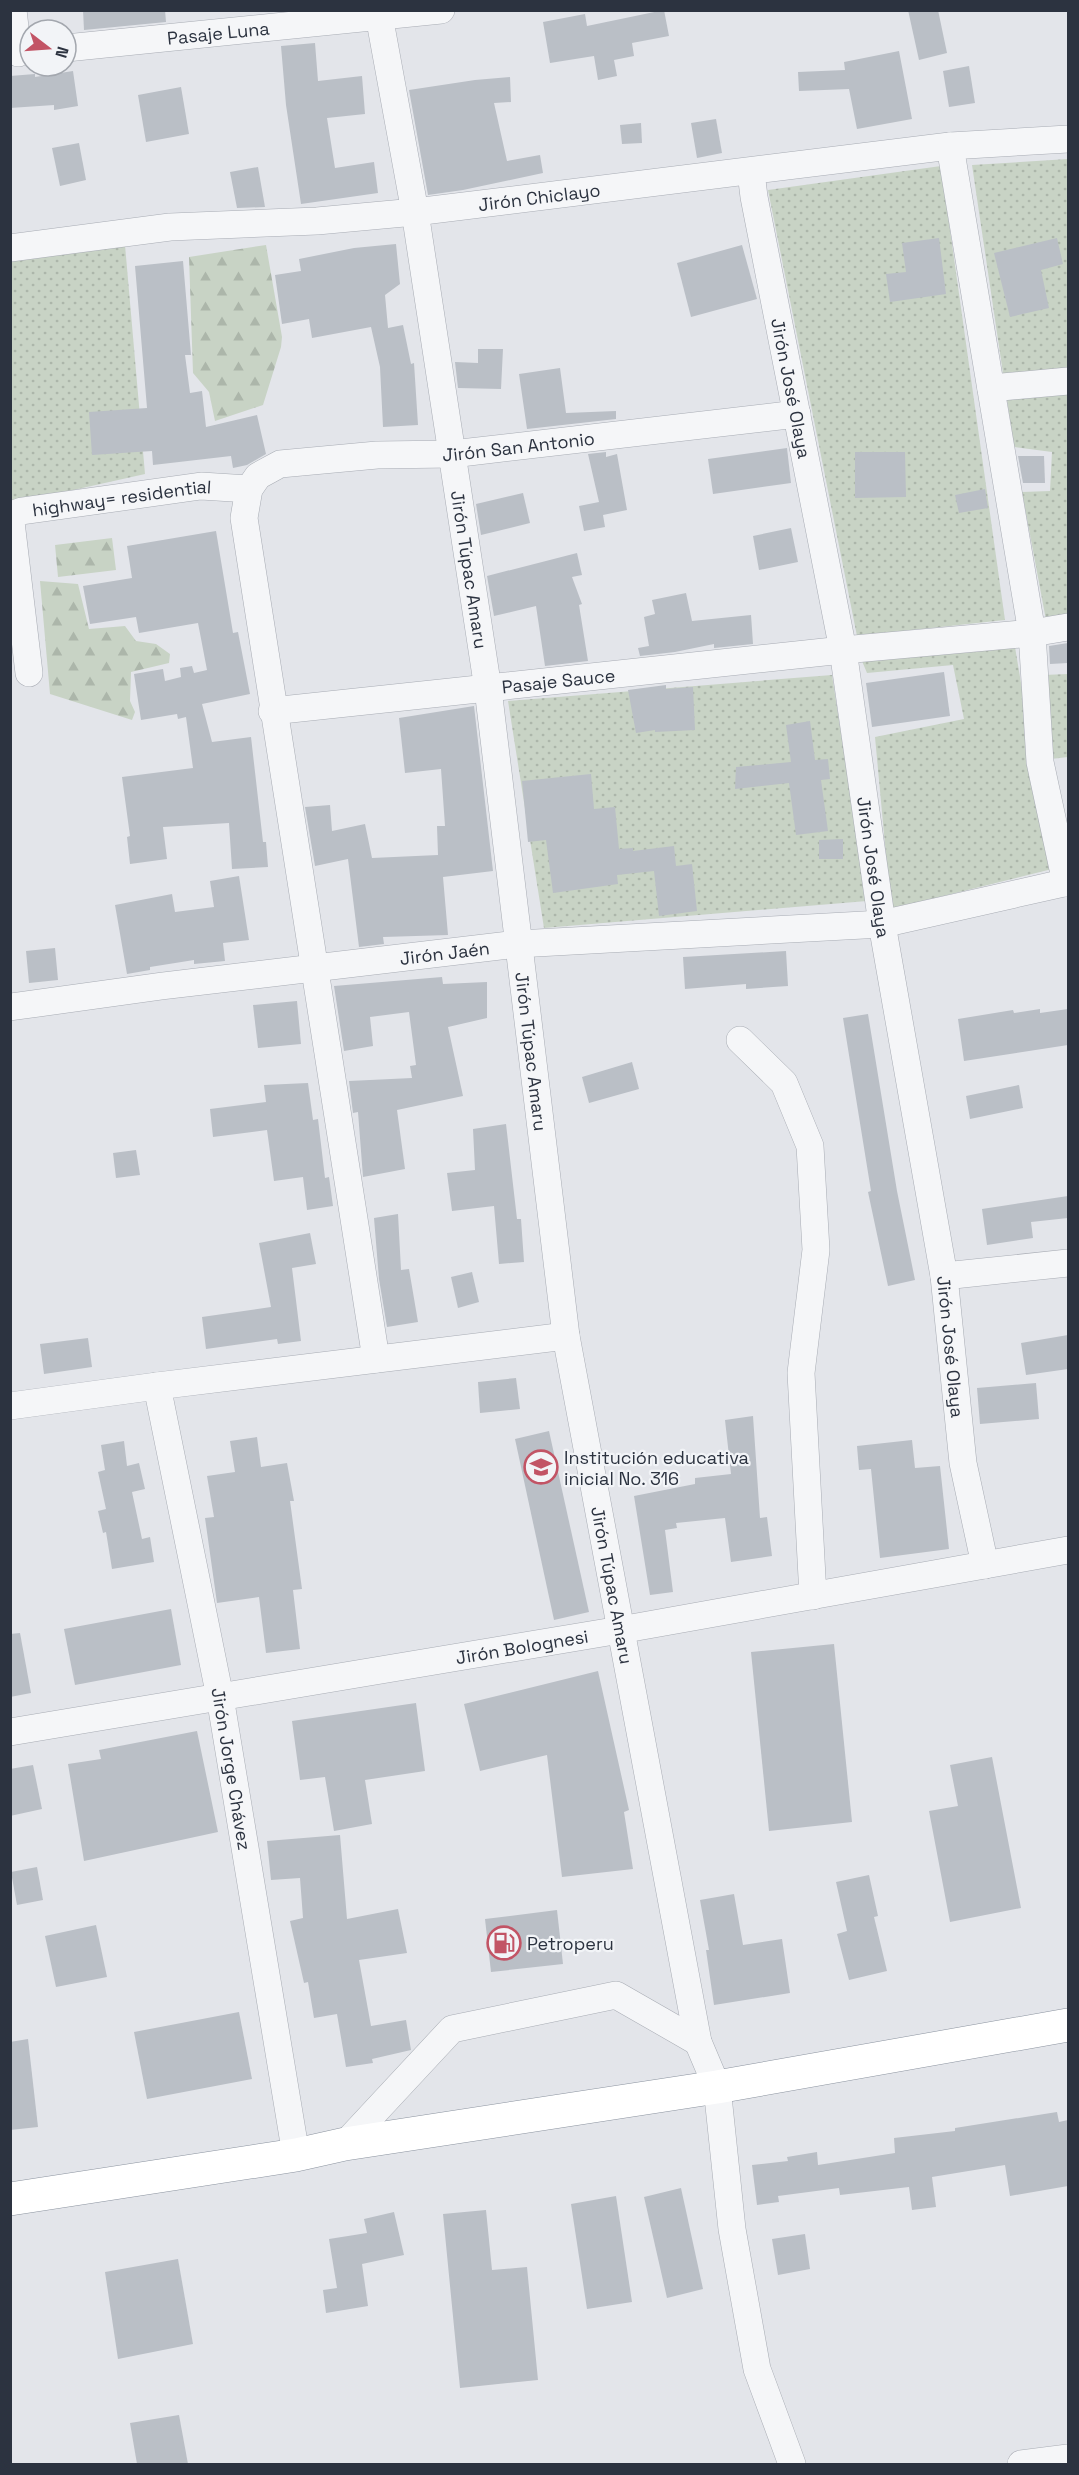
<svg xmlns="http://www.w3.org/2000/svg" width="1079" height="2475" font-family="'Space Grotesk',sans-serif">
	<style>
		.green { fill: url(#green-dots) }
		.forest { fill: url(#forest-firs) }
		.building { fill: #babfc6 }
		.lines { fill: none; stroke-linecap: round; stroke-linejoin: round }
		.minor-casing { stroke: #a8acb4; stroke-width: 28 }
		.highway-casing { stroke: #8b939f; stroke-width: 34 }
		.minor { stroke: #f5f6f8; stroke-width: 27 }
		.highway { stroke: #fff; stroke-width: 33 }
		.labels { text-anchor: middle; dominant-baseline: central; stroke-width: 4.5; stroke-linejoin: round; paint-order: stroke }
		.street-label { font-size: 18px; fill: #2c3340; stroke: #f2f4f7 }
		.poi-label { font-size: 18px; fill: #2c3340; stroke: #f2f4f7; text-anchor: start }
	</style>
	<defs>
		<pattern id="green-dots" width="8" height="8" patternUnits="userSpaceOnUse" patternTransform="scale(1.5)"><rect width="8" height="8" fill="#c8d3c5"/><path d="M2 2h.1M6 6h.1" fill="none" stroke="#acb6aa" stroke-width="1.8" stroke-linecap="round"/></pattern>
		<pattern id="forest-firs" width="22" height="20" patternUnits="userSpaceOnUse" patternTransform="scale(1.5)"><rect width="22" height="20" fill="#c8d3c5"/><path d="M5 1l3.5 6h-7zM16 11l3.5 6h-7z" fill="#acb6aa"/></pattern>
	</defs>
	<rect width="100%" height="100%" fill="#e3e5ea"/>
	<!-- green -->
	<g class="green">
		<path d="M1068,159v459l-22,2 -24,-128 28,-1 2,-39 -38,-5 -42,-282z"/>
		<path d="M941,166l64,454 -148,16 -89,-446z"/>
		<path d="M125,245l20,229 -134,30v-251z"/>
		<path d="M1015,647l37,222 -161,40 -16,-172 89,-18 -11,-54 -86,8 -5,-12z"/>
		<path d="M1068,674v83l-17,2 -8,-84z"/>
		<path d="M832,675l35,226 -323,27 -36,-227z"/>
	</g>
	<!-- forest -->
	<g class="forest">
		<path d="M266,245l16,92 -1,10 -18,58 -48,16 -6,-29 -16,-19 -4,-116z"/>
		<path d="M112,538l4,32 -58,7 -3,-32z"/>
		<path d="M40,581l38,3 11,45 36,-3 11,15 20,3 14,10 -1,9 -38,9 -1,29 5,11 -3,8 -82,-26z"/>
	</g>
	<!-- building -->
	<g class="building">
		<path d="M83,10h82l1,12 -82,8z"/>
		<path d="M664,10l5,26 -37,7 2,13 -20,4 3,16 -19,4 -4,-24 -44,7 -7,-41 42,-8 2,12z"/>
		<path d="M908,10h30l9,43 -28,7z"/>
		<path d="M315,43l3,38 44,-5 3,38 -38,4 8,50 39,-6 4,31 -77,11 -15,-99 -5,-59z"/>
		<path d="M899,51l13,68 -55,10 -8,-40 -50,2 -1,-19 47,-2 -1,-8z"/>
		<path d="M969,66l6,37 -26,4 -6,-36z"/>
		<path d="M73,71l5,35 -24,4v-5l-44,3v-32l25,-2v3z"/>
		<path d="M510,77l1,25 -17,1 13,58 33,-6 3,18 -80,17 -35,5 -19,-105 66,-10z"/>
		<path d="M181,87l8,47 -43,8 -8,-47z"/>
		<path d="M716,119l6,34 -25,5 -6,-35z"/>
		<path d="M641,123l1,20 -20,1 -2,-19z"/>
		<path d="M79,143l7,37 -26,6 -8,-38z"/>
		<path d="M258,167l7,40 -28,1 -7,-36z"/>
		<path d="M939,238l7,56 -56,8 -4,-28 20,-2 -4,-29z"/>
		<path d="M1057,238l6,26 -22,6 8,38 -39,9 -16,-64z"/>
		<path d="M396,244l4,40 -15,11 3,33 15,-3 8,39 3,-1 4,62 -35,2 -3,-60 -9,-40 -59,11 -3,-19 -27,5 -7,-49 26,-4 -2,-12 55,-11z"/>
		<path d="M742,245l15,54 -66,18 -14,-54z"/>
		<path d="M183,261l8,94h-6l5,38 12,-2 4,36 51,-12 9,39 -19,11 -14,3 -2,-12 -78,9 -1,-14 -60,4 -3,-43 58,-4 -12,-142z"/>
		<path d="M478,349h25l-2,40 -43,-1 -3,-26 23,1z"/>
		<path d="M560,368l6,45 50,-2v8l-89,10 -8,-55z"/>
		<path d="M787,448l4,35 -78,11 -5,-35z"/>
		<path d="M606,452v5l11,-3 10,56 -24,5 2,12 -21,4 -5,-25 20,-4 -11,-48z"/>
		<path d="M855,452h50l1,45 -51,1z"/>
		<path d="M1018,456h26l1,27h-22z"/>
		<path d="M985,489l3,19 -29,5 -4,-18z"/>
		<path d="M523,493l7,30 -49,12 -5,-31z"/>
		<path d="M791,528l7,34 -39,8 -6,-34z"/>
		<path d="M216,531l17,102 5,-1 12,62 -48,10 10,38 39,-5 12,105h3l2,25 -36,2 -3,-46 -66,4 4,32 -37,5 -3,-27 3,-1 -8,-59 71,-9 -7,-51 -8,2 -1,-5 -36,6 -7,-46 29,-5 2,12 16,-4 -1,-9 12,-2 2,7 13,-3 -9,-47 -59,10 -3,-16 -46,7 -7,-38 49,-8 -5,-32z"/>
		<path d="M577,553l5,22 -10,2 10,27 -3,1 9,56 -43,5 -9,-60 -42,10 -7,-40z"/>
		<path d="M686,593l6,28 59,-6 2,29 -39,4v-4l-39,8 -35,4 -2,-8 11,-2 -5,-29 11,-3 -3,-14z"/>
		<path d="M1068,643v20l-18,1 -1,-18z"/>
		<path d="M944,672l6,44 -78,11 -6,-44z"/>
		<path d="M666,685v4l27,-2 2,43 -40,2v-2l-19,3 -8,-43z"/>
		<path d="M474,706l19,165 -50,6 5,58 -65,2 1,7 -25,3 -11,-88 -33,7 -10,-59 25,-2 2,26 33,-7 7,34 66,-3 -1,-29h8l-4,-57 -36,4 -6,-55z"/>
		<path d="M810,721l5,39 13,-1 2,20 -9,1 7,51 -32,4 -7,-52 -54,6 1,-22 55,-5 -5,-37z"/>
		<path d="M591,774l3,35 21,-2 4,42 14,-1v3l41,-5 2,20 16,-2 5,47 -38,5 -5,-45 -37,4 1,9 -65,9 -7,-53 -18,2 -6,-61z"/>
		<path d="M843,839v20h-24v-19z"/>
		<path d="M239,876l10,64 -26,3 2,18 -31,3v-4l-44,7v3l-23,4 -12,-69 57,-11 3,18 39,-5 -4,-26z"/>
		<path d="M55,948l3,32 -29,3 -3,-32z"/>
		<path d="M786,951l2,35 -42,3v-5l-61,5 -2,-32z"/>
		<path d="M442,977l1,7 44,-2v36l-39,9 15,69 -66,14 8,59 -42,8 -5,-65 -5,1 -4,-32 63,-3 -2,-12 6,-1 -7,-53 -39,5 3,29 -29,5 -10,-65z"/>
		<path d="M297,1001l4,43 -43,4 -5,-43z"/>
		<path d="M1040,1009v4l28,-4v36l-104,16 -6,-42 55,-9 1,3z"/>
		<path d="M868,1014l29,177 18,89 -27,6 -20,-94 3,-1 -28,-173z"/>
		<path d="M632,1062l7,27 -50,14 -7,-26z"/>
		<path d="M308,1083l5,37 5,-1 7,59 4,-1 4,29 -26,4 -4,-33 -29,4 -7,-51 -54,7 -3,-28 56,-7 -2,-17z"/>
		<path d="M1019,1085l4,23 -53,11 -4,-23z"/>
		<path d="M506,1124l11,95h4l3,43 -25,2 -5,-58 -42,5 -5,-38 28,-3 -2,-41z"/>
		<path d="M136,1150l4,25 -24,3 -3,-25z"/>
		<path d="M1068,1196v22l-37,4 2,16 -46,7 -5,-36z"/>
		<path d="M398,1214l3,56 8,-1 9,53 -31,5 -8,-48 -5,-61z"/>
		<path d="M310,1233l6,31 -24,4 9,73 -23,3 -1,-5 -71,10 -4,-32 69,-10 -12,-64z"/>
		<path d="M472,1272l7,30 -21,6 -7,-31z"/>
		<path d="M1068,1335v34l-42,6 -5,-32z"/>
		<path d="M88,1338l4,29 -48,7 -4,-30z"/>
		<path d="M516,1378l4,31 -40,4 -2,-31z"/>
		<path d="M1036,1383l3,36 -59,5 -3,-36z"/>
		<path d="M753,1416l7,102 7,-1 5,39 -41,6 -6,-44 -49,5 1,5 -12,2 8,62 -23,3 -16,-99 61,-12v-6l36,-4 -6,-54z"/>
		<path d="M549,1431l40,181 -35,8 -39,-181z"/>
		<path d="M257,1437l4,30 26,-4 7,38h-4l12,88 -9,1 7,59 -34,4 -7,-56 -42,6 -12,-85 9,-1 -7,-41 28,-4 -5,-31z"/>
		<path d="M912,1440l3,28 25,-2 9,83 -69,9 -9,-89 -12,1 -2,-24z"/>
		<path d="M124,1441l3,25 12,-3 6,26 -13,3 10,47 8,-2 4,25 -42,7 -6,-37 -3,1 -5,-22 8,-2 -8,-37 7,-2 -4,-25z"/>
		<path d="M171,1609l10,56 -106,20 -11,-56z"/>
		<path d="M20,1633l11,60 -21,4v-63z"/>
		<path d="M834,1644l18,178 -83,9 -18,-179z"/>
		<path d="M598,1671l31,139 -5,2 9,57 -71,8 -15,-122 -67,16 -16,-67z"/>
		<path d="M416,1703l9,68 -60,9 7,44 -38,7 -9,-54 -25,3 -8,-59z"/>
		<path d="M197,1731l21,101 -134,29 -16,-97 33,-5 -2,-9z"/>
		<path d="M992,1757l29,151 -71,14 -21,-111 29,-5 -8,-41z"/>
		<path d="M33,1765l9,44 -32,7v-47z"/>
		<path d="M340,1835l7,84 51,-10 9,44 -48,7 12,66 35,-6 5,30 -39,9 1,4 -27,4 -9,-53 -23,4 -6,-36 -4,1 -14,-62 13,-3 -3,-40 -29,2 -4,-39z"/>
		<path d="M37,1867l6,33 -26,5 -6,-33z"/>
		<path d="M869,1875l9,41 -4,1 13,54 -38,9 -12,-46 10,-3 -11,-49z"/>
		<path d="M734,1894l9,51 39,-6 8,54 -76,12 -8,-55h3l-9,-50z"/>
		<path d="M557,1910l6,54 -72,8 -6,-53z"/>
		<path d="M96,1925l11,52 -51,10 -11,-51z"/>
		<path d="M239,2012l13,67 -105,20 -13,-67z"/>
		<path d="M28,2039l10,88 -28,3v-88z"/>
		<path d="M1057,2112l2,10 9,-2v66l-58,10 -5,-31 -73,12 4,30 -24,3 -3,-23 -69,8 -1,-7 -61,8 1,6 -22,3 -5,-40 36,-4 -1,-4 30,-5 1,13 77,-12 -1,-15 61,-7v-3z"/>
		<path d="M681,2188l22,101 -36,9 -23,-101z"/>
		<path d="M616,2196l16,106 -45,7 -16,-105z"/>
		<path d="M486,2210l6,60 35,-3 11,113 -78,8 -17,-174z"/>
		<path d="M394,2212l10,43 -42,9 6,42 -42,7 -3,-23 14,-2 -8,-49 38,-6 -3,-14z"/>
		<path d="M805,2234l5,35 -32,6 -6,-36z"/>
		<path d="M178,2259l15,85 -75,15 -13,-87z"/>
		<path d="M179,2415l9,49h-51l-7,-41z"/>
	</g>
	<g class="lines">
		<defs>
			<g id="minor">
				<path d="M13,10l5,43"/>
				<path id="s1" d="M378,10l37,202 73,477 78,647 132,706 19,45 15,142 25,140 35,95"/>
				<path id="s2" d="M66,48l375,-38"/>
				<path d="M950,146l82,487 8,129 26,121"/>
				<path id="s3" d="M751,172l3,25 89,453 39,274 62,352 19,187 22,102"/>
				<path id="s4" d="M10,248l160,-21 147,-6 98,-9 535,-66 118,-7"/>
				<path d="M991,388l77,-7"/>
				<path id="s5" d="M29,673l-18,-151 3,-8 8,-3 179,-25 48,3"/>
				<path id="s6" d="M272,711l571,-61 189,-17 36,-6"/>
				<path id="s7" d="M10,1007l152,-21 356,-42 364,-20 186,-42"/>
				<path d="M740,1040l44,43 26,63 6,104 -15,123 12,223"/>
				<path d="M944,1276l124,-13"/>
				<path id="s8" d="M376,1359l-132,-841 5,-29 9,-13 22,-12 97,-9 75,-1 345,-40"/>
				<path id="s9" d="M157,1386l63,311 76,458"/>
				<path d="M10,1406l147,-20 409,-50"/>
				<path id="s10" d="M10,1732l610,-102 448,-80"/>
				<path d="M345,2144l107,-115 164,-34 82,47"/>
				<path d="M1021,2464l47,-6"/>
			</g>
			<path id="highway" d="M10,2199l286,-44 49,-11 372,-57 351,-62"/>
		</defs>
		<!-- minor casing -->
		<use href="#minor" class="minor-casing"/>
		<!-- highway casing -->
		<use href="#highway" class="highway-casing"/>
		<!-- minor -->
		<use href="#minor" class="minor"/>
		<!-- highway -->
		<use href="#highway" class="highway"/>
	</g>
	<!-- icons -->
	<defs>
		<symbol id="school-ring" viewBox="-11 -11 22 22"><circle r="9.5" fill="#f2f4f7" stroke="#c25465" stroke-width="1.5"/><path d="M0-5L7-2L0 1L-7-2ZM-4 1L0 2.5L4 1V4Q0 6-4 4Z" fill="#c25465"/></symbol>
		<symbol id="fuel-ring" viewBox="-11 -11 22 22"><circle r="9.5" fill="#f2f4f7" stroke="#c25465" stroke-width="1.5"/><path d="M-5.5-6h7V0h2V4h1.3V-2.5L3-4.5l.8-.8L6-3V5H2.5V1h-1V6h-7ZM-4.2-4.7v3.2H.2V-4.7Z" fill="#c25465"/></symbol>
	</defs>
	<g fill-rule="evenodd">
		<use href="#school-ring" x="522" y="1448" width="38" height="38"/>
		<use href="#fuel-ring" x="485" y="1924" width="38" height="38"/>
	</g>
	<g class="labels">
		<!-- street labels -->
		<g class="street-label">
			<text stroke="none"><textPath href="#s2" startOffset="153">Pasaje Luna</textPath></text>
			<text stroke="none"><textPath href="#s4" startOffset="532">Jirón Chiclayo</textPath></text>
			<text stroke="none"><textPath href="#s3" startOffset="220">Jirón José Olaya</textPath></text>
			<text stroke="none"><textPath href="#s8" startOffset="1161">Jirón San Antonio</textPath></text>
			<text stroke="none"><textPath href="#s5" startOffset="270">highway= residential</textPath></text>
			<text stroke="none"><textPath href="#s1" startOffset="567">Jirón Túpac Amaru</textPath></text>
			<text stroke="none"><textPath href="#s6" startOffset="288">Pasaje Sauce</textPath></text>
			<text stroke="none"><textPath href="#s3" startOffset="706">Jirón José Olaya</textPath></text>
			<text stroke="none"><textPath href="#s7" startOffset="438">Jirón Jaén</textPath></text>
			<text stroke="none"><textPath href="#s1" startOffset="1053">Jirón Túpac Amaru</textPath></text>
			<text stroke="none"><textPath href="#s3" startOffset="1192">Jirón José Olaya</textPath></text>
			<text stroke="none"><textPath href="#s1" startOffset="1593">Jirón Túpac Amaru</textPath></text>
			<text stroke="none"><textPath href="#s10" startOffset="519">Jirón Bolognesi</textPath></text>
			<text stroke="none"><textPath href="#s9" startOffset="390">Jirón Jorge Chávez</textPath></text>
		</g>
		<!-- poi labels -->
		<g class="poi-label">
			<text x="564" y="1457">Institución educativa<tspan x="564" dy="21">inicial No. 316</tspan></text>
			<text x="527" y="1943">Petroperu</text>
		</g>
	</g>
	<!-- border -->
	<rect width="1079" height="2475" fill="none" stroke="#2c3340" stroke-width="24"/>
	<!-- north arrow -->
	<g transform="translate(48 48) rotate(107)"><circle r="28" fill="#f2f4f7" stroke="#a3a7ae" stroke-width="1.5"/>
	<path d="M0-4.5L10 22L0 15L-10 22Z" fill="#c25465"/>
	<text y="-9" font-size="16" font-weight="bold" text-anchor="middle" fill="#2c3340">N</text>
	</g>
</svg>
